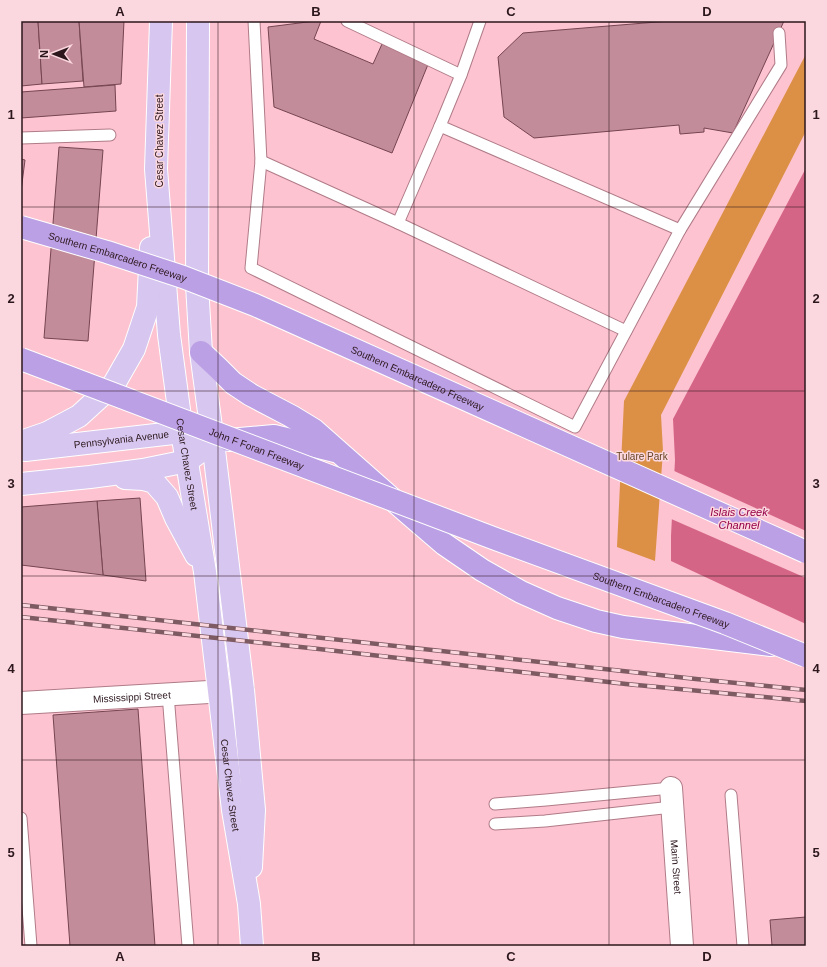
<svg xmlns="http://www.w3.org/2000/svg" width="827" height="967" font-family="Helvetica,sans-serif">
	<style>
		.green { fill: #dc9045 }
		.water { fill: #d56586 }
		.pier { fill: #fdc3d0 }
		.building { fill: #c38c9a; stroke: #754551 }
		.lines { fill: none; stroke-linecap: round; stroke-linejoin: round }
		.service-casing { stroke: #b07b88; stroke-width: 13 }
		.minor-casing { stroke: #b07b88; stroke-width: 24 }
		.primary-casing { stroke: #fff; stroke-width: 24 }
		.motorway-casing { stroke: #fff; stroke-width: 24 }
		.service { stroke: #fff; stroke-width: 11 }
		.minor { stroke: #fff; stroke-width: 22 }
		.primary { stroke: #d7c6ef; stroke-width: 22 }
		.motorway { stroke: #bca0e5; stroke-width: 22 }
		.rail-casing { stroke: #7e5a63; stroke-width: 4.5 }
		.rail { stroke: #fbd7df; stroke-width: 3; stroke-dasharray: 9; stroke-linecap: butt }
		.motorway-bridge-casing { stroke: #fff; stroke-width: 24; stroke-linecap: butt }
		.motorway-bridge { stroke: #bca0e5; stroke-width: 22 }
		.grid { fill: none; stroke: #2c171d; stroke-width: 1; stroke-opacity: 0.55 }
		.labels { text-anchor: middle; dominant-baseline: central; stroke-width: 3; stroke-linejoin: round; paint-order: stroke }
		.street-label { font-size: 10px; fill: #2c171d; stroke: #fbd7df }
		.park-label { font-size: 10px; fill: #684422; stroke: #fbd7df }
		.water-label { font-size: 11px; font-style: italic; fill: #950047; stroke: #fbd7df }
		.neatline { fill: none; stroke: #2c171d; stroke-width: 1.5 }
		.grid-label { font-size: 13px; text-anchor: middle; font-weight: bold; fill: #2c171d }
	</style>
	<rect width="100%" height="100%" fill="#fdc3d0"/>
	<!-- green -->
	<path class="green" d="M806,54v77l-145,284 2,36 -8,110 -38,-14 7,-146z"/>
	<!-- water -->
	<path class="water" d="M806,168v456l-135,-63v-25l4,-76 -2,-41z"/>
	<!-- pier -->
	<path class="pier" d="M672,470l134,61v47l-137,-60z"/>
	<!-- building -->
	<g class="building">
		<path d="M21,21h17l4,63 -21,2z"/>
		<path d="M38,21h41l4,60 -41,3z"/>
		<path d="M79,21h45l-3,63 -37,3z"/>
		<path d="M315,21h6l-7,18 59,25 9,-20 47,18 -37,91 -118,-46 -6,-80z"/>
		<path d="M669,21h115l-51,112 -29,-5v4l-24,2 -1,-9 -145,13 -30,-21 -6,-60 25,-24z"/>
		<path d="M115,85l1,26 -95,7v-26z"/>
		<path d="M59,147l44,3 -15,191 -44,-3z"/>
		<path d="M21,159l4,1 -4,31z"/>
		<path d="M140,498l6,83 -43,-6 -6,-74z"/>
		<path d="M97,501l6,74 -82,-10v-58z"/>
		<path d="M138,709l17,237h-85l-17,-231z"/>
		<path d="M806,917v29h-34l-2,-26z"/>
	</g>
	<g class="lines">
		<defs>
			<g id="service">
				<path d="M254,21l7,140 -10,107 324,159 105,-197 101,-165 -2,-32"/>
				<path d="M347,21l114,54"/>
				<path d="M480,21l-19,54 -21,51 240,104"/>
				<path d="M21,138l89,-3"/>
				<path d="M261,161l137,62 228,108"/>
				<path d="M398,223l42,-97"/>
				<path d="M168,694l20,252"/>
				<path d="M731,795l12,151"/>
				<path d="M495,804l51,-4 125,-12"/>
				<path d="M21,818l10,128"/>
				<path d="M495,824l50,-3 127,-14"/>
			</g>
			<g id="minor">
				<path id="s1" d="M21,703l222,-13"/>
				<path id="s2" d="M671,788l11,158"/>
			</g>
			<g id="primary">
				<path id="s3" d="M161,21l-5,148 13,166 13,97 23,140 28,238 16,94 3,42"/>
				<path d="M198,21l-1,264 4,67 12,90 30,248 11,120 -3,57"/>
				<path d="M21,442l26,-9 32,-17 35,-32 20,-35 14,-42 3,-59"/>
				<path id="s4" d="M25,450l157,-18 15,5"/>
				<path d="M125,478l18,1 11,3 13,15 9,21 20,37"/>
				<path d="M21,484l69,-7 53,-7 44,-9 11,-8"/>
			</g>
			<g id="motorway">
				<path d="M201,352l18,17 14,14 18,12 40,21 23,14 94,83 36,31 38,26 39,22 36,16 39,13 27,6 148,18"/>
				<path d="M229,440l45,-4 61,15"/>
			</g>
		</defs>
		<!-- service casing -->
		<use href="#service" class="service-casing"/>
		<!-- minor casing -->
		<use href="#minor" class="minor-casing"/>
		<!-- primary casing -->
		<use href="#primary" class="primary-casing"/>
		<!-- motorway casing -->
		<use href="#motorway" class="motorway-casing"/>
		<!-- service -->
		<use href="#service" class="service"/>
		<!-- minor -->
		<use href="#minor" class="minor"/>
		<!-- primary -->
		<use href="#primary" class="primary"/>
		<!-- motorway -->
		<use href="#motorway" class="motorway"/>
		<defs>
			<g id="rail">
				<path d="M21,605l675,74 110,11"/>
				<path d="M21,617l298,32 307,35 180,17"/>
			</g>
		</defs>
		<!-- rail casing -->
		<use href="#rail" class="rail-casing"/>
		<!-- rail -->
		<use href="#rail" class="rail"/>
		<defs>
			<g id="motorway-bridge">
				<path id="s5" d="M21,227l86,25 76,25 72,28 551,247"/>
				<path id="s6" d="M21,359l472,179 232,85 81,33"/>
			</g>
		</defs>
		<!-- motorway-bridge casing -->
		<use href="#motorway-bridge" class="motorway-bridge-casing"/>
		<!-- motorway-bridge -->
		<use href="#motorway-bridge" class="motorway-bridge"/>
	</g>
	<!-- grid -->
	<path class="grid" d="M218,21v925M414,21v925M609,21v925M21,207h785M21,391h785M21,576h785M21,760h785"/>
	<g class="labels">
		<!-- street labels -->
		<g class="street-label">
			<text transform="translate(159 141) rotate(-90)">Cesar Chavez Street</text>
			<text stroke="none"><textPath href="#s5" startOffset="101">Southern Embarcadero Freeway</textPath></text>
			<text stroke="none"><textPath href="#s5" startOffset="425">Southern Embarcadero Freeway</textPath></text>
			<text stroke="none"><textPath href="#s4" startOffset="97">Pennsylvania Avenue</textPath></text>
			<text stroke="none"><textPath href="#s6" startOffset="252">John F Foran Freeway</textPath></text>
			<text stroke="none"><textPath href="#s3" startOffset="445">Cesar Chavez Street</textPath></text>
			<text stroke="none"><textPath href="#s6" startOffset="684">Southern Embarcadero Freeway</textPath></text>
			<text stroke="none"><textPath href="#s1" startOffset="111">Mississippi Street</textPath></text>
			<text stroke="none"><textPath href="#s3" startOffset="769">Cesar Chavez Street</textPath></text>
			<text stroke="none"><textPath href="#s2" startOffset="79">Marin Street</textPath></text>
		</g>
		<!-- park labels -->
		<g class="park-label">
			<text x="642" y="456">Tulare Park</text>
		</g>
		<!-- water labels -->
		<g class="water-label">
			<text x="739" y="512">Islais Creek<tspan x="739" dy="13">Channel</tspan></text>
		</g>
	</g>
	<!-- border -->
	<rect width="827" height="967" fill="none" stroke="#fbd7df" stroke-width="44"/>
	<!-- north arrow -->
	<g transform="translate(54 54) rotate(270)" stroke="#fbd7df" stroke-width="3" paint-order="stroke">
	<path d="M0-3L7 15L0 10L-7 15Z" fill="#2c171d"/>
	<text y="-6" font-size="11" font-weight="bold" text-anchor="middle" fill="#2c171d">N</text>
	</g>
	<rect x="22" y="22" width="783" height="923" class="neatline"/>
	<g class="grid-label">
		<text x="120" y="16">A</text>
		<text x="316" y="16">B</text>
		<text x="511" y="16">C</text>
		<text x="707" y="16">D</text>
		<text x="11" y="119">1</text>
		<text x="816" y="119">1</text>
		<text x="11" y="303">2</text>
		<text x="816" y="303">2</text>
		<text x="11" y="488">3</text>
		<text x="816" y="488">3</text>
		<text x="11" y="673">4</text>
		<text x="816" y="673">4</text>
		<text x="11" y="857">5</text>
		<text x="816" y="857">5</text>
		<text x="120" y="961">A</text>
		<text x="316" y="961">B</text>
		<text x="511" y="961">C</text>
		<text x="707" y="961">D</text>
	</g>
</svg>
